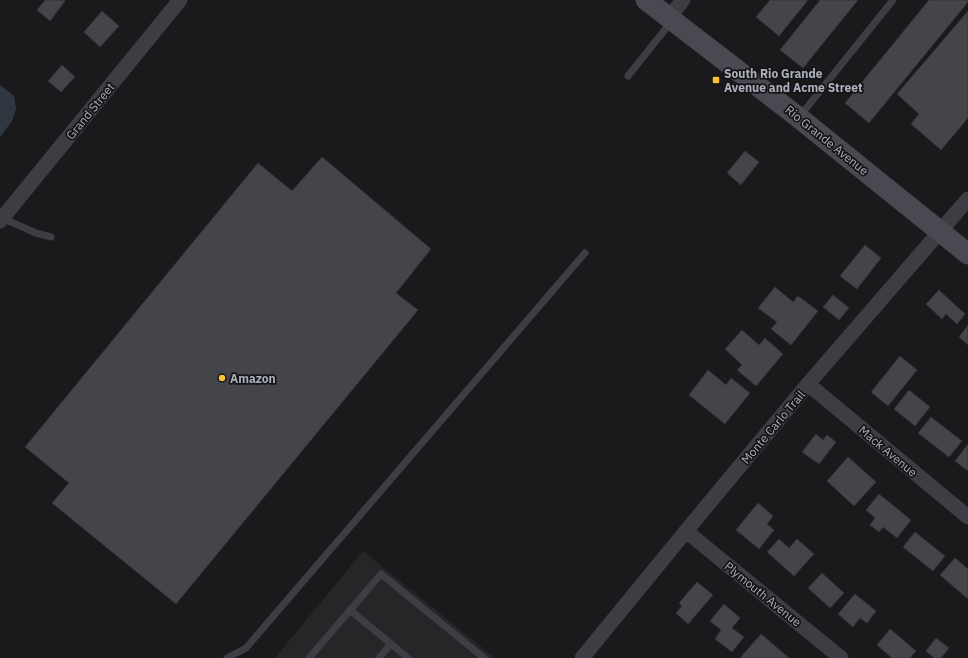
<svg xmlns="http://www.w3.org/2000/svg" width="968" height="658" font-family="'IBM Plex Sans',sans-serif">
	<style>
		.built { fill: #262629 }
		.water { fill: #2f3841 }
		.building { fill: #444549; stroke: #343438 }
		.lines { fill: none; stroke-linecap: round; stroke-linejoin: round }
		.lane { stroke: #3d3d43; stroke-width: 7 }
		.street { stroke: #3d3d43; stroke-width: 15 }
		.secondary { stroke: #494a51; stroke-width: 21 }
		.poi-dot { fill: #f7c237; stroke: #151517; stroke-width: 1.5 }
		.labels { text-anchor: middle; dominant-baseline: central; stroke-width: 3.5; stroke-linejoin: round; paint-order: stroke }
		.poi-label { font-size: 12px; font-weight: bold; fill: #acb0bc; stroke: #151517; text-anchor: start }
		.street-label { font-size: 12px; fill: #acb0bc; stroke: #151517 }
	</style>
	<rect width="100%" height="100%" fill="#1a1a1c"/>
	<!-- built -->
	<path class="built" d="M363,551l132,107h-220z"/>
	<!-- water -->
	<path class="water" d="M0,85l14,11 2,13 -4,12 -12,16z"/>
	<!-- building -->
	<g class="building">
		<path d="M45,0h19l1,1 -15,20 -13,-11z"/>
		<path d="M770,0h38l-29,36 -23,-19z"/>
		<path d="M820,0h38l-55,68 -23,-18z"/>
		<path d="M929,0h39v2l-99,121 -24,-20z"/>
		<path d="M102,11l17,15 -19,21 -16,-15z"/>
		<path d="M968,11v107l-27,32 -30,-26 8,-10 -22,-20z"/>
		<path d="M62,65l13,12 -14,15 -13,-11z"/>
		<path d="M745,151l14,11 -18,23 -14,-12z"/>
		<path d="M322,157l109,92 -35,44 22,17 -242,294 -124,-101 17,-20 -44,-36 233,-284 34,28z"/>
		<path d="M865,245l16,13 -24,31 -17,-13z"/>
		<path d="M775,287l18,15 5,-6 20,15 -27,34 -20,-16 6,-7 -19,-14z"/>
		<path d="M939,290l26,24 -8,10 -11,-10 -4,5 -16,-15z"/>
		<path d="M833,295l16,13 -10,12 -16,-13z"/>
		<path d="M968,325v20l-9,-8z"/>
		<path d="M742,330l17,15 6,-7 18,16 -27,32 -19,-16 5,-5 -17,-16z"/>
		<path d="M900,356l17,14 -29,36 -17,-14z"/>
		<path d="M708,370l18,15 5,-7 19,15 -25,31 -36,-29z"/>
		<path d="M909,390l21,17 -15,19 -21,-17z"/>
		<path d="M931,417l31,24 -13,16 -31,-24z"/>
		<path d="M816,434l7,6 4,-5 9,7 -17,22 -17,-12z"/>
		<path d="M968,444v27l-13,-10z"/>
		<path d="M848,457l28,25 -22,24 -27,-25z"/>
		<path d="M879,494l32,26 -14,18 -14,-11 -4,5 -9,-7 5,-7 -9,-8z"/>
		<path d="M758,503l15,13 -6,8 7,6 -15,19 -23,-19z"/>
		<path d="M915,532l30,24 -12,15 -30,-24z"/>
		<path d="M779,539l10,9 8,-9 17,15 -20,22 -27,-24z"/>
		<path d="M955,558l13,11v30l-28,-24z"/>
		<path d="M822,573l22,20 -14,15 -22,-20z"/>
		<path d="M697,582l16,13 -25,29 -12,-11 6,-7 -3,-3z"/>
		<path d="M855,594l21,17 -9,12 -7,-5 -7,9 -15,-13z"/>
		<path d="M724,604l16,14 -8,10 12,9 -12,15 -17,-13 6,-9 -11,-9z"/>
		<path d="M890,629l26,22 -6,7h-18l-15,-13z"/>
		<path d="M761,634l28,24h-49z"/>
		<path d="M936,638l13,10 -8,10h-7l-8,-7z"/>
	</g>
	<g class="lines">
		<!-- lane -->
		<g class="lane">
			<path d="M628,76l43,-54"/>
			<path d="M800,116l93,-116"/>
			<path d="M2,218l34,15 15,4"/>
			<path d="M350,610l58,48"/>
			<path d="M227,658l19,-10 339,-395"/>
			<path d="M309,658l72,-84 103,84"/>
			<path d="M379,658l12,-14"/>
		</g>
		<!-- street -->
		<g class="street">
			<path d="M669,18l14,-18"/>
			<path d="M0,221l180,-221"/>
			<path d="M808,384l160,133"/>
			<path d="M686,531l155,127"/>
			<path d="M582,658l104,-127 122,-147 160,-185"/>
		</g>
		<!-- secondary -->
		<path class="secondary" d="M646,0l152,117 170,137"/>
	</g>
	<!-- markers -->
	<g class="poi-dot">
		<rect x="712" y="76" width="8" height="8" rx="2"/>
		<circle cx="222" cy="378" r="4"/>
	</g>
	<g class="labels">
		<!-- poi labels -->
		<g class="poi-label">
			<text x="724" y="73">South Rio Grande<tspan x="724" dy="14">Avenue and Acme Street</tspan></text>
			<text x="230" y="378">Amazon</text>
		</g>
		<!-- street labels -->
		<g class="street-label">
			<text transform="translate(90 111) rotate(-51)">Grand Street</text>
			<text transform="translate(827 140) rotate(39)">Rio Grande Avenue</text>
			<text transform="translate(773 427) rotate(-50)">Monte Carlo Trail</text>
			<text transform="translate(888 451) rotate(40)">Mack Avenue</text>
			<text transform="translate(763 594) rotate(39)">Plymouth Avenue</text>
		</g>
	</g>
</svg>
